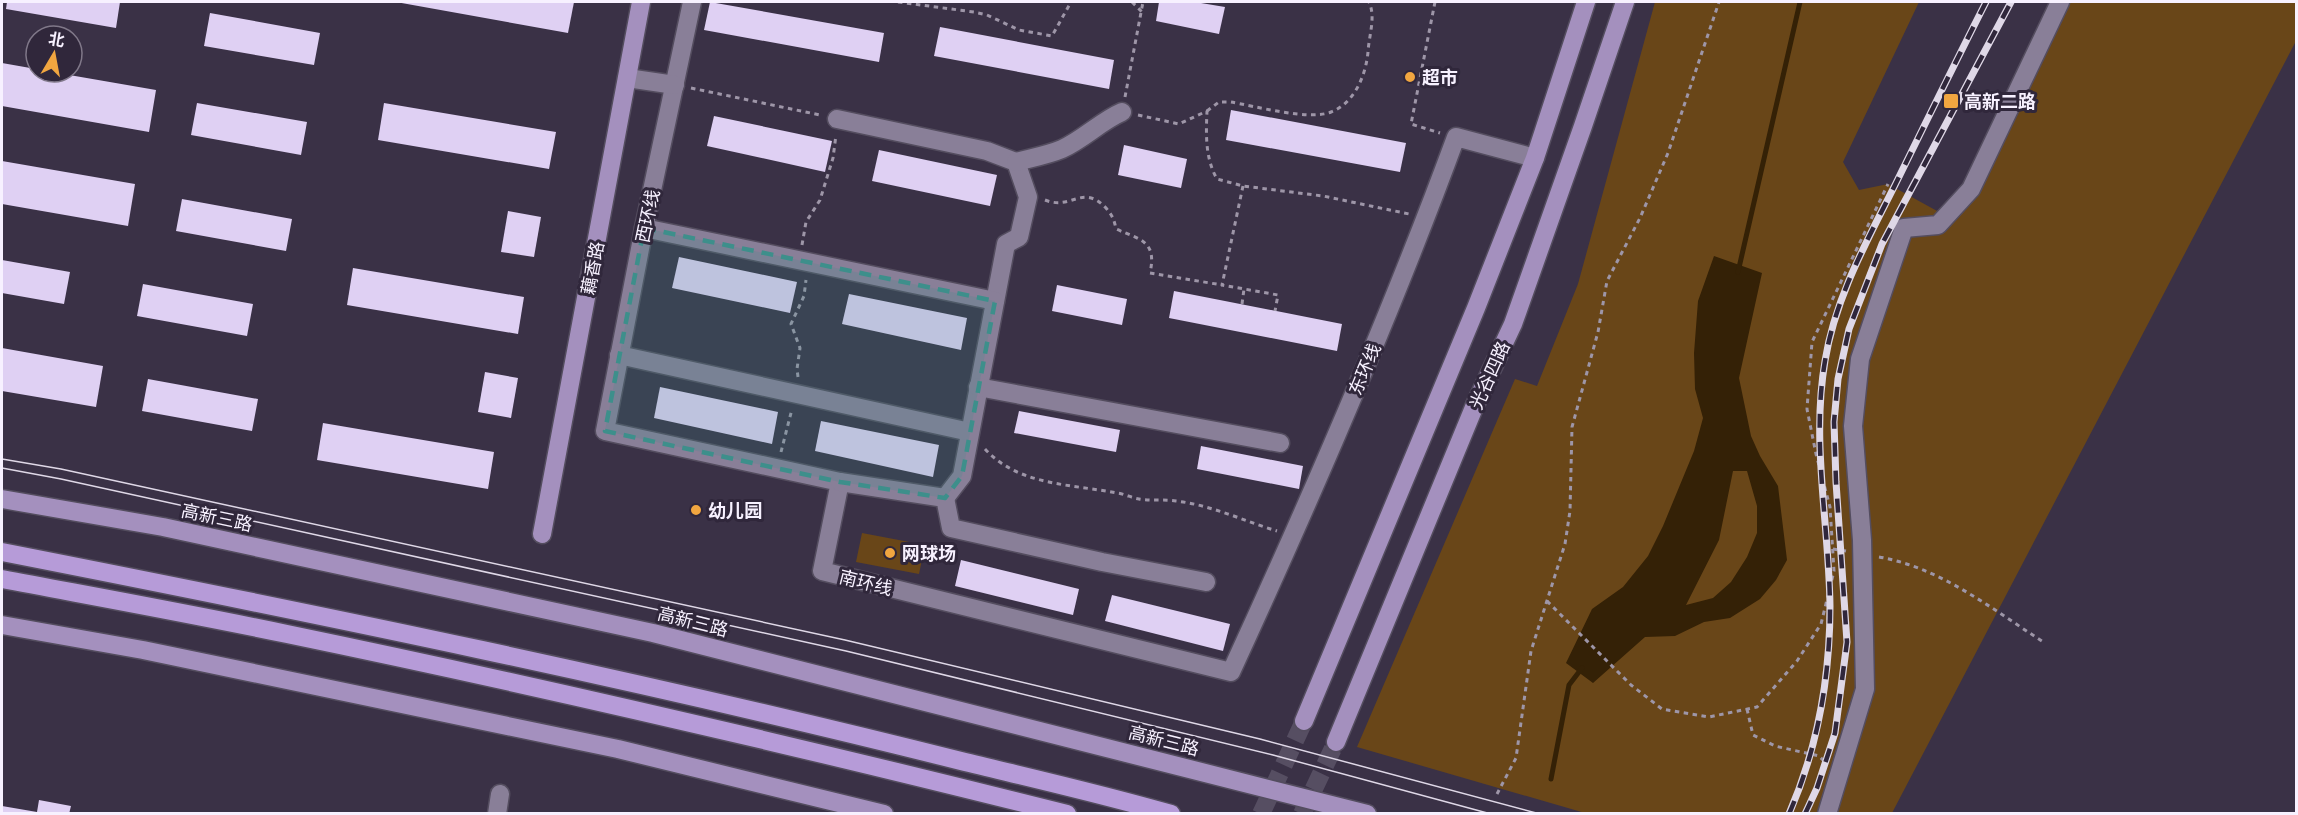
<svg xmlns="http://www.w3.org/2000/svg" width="2298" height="815" font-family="Barlow,'Noto Sans SC',sans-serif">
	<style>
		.green { fill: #694618 }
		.water { fill: #342106; fill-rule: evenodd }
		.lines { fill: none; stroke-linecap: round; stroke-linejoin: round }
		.stream { stroke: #342106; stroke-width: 5 }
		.building { fill: #dfd0f3 }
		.major-tunnel { stroke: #564e62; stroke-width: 18; stroke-dasharray: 18 9; stroke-linecap: butt }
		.minor-casing { stroke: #544d5f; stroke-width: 21 }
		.major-casing { stroke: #544d5f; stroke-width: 21 }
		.highway-casing { stroke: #544d5f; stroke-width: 21 }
		.path { stroke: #9e96a8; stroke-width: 3; stroke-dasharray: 4.5 4.5; stroke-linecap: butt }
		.minor { stroke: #897f98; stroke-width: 18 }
		.major { stroke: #a490be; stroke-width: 18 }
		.highway { stroke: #b69bd8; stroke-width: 18 }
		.tram { stroke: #dfd8e7; stroke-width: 1.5 }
		.rail-casing { stroke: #dfd8e7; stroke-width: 7 }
		.rail { stroke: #30273b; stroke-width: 4.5; stroke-dasharray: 14; stroke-linecap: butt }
		.marked { fill: #3d8f8b; fill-opacity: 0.2; stroke: #3d8f8b; stroke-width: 4.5; stroke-dasharray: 12 8; stroke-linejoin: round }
		.poi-dot { fill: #f1a640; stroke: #30273b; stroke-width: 2 }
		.labels { text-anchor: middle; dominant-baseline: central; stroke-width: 6; stroke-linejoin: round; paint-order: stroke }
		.poi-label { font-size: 18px; font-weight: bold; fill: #f7f1ff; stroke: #30273b; text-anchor: start }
		.street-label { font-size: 18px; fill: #f7f1ff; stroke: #30273b }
	</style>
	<rect width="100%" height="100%" fill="#3a3146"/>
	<!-- green -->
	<g class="green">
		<path d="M1655,2h264l-76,160 16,28 29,-6 60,33 119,-215h229v39l-404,772h-307l-228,-66 158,-368 22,7 41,-102z"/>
		<path d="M862,533l63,12 -6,29 -63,-12z"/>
	</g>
	<!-- water -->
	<path class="water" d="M1714,256l48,17 -23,105 12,58 9,20 18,30 9,74 -11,20 -16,19 -30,19 -26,4 -29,14 -30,1 -52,46 -27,-20 26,-54 31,-22 25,-31 15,-30 31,-75 9,-33 -8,-29 -1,-36 4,-52zM1733,471h14l10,35v27l-10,24 -16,25 -18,16 -27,7 33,-65z"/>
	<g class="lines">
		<!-- stream -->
		<g class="stream">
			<path d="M1738,272l62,-270"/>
			<path d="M1551,779l18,-94 13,-17"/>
		</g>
	</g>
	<!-- building -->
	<g class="building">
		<path d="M7,2h113l-4,26 -110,-19z"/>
		<path d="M396,2h178l-6,31z"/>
		<path d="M710,2l174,31 -5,29 -175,-32z"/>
		<path d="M1159,2h36l30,5 -6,27 -63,-13z"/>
		<path d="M210,13l110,20 -6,32 -110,-19z"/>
		<path d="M940,27l174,33 -5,29 -175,-33z"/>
		<path d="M2,63l34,6v3h16l104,18 -7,42 -147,-26z"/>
		<path d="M197,103l110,19 -6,33 -110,-20z"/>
		<path d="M384,103l172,29 -7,37 -171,-29z"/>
		<path d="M1231,110l175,33 -6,29 -174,-32z"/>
		<path d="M714,116l118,25 -7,31 -118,-26z"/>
		<path d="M1124,145l63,14 -6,29 -63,-13z"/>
		<path d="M879,150l118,25 -7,31 -118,-25z"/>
		<path d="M2,161l133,23 -7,42 -126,-22z"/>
		<path d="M182,199l110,20 -6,32 -110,-20z"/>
		<path d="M508,211l33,6 -7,40 -33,-5z"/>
		<path d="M679,257l118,25 -7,31 -118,-25z"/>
		<path d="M2,260l68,12 -6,32 -62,-11z"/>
		<path d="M353,268l171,29 -6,37 -171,-29z"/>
		<path d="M143,284l110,20 -6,32 -110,-20z"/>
		<path d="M1057,285l70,14 -5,26 -70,-14z"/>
		<path d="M1174,291l168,33 -5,27 -168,-33z"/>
		<path d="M849,294l118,24 -6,32 -119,-26z"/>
		<path d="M2,348l101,18 -7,41 -94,-16z"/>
		<path d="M485,372l33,6 -7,40 -33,-6z"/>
		<path d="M148,379l110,20 -6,32 -110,-20z"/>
		<path d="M660,387l118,25 -6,32 -118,-26z"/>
		<path d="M1019,411l101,19 -4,22 -102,-19z"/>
		<path d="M821,421l118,24 -6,32 -118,-26z"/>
		<path d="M323,423l171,29 -6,37 -171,-29z"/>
		<path d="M1201,446l102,20 -4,23 -102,-20z"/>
		<path d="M961,560l118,29 -6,26 -118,-29z"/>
		<path d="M1112,595l118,29 -7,27 -118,-30z"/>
		<path d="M39,800l32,6 -2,8h-67v-8l35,6z"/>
	</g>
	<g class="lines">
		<!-- major-tunnel -->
		<g class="major-tunnel">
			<path d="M1261,814l43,-93"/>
			<path d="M1302,814l34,-72"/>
		</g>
		<defs>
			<g id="minor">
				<path d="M692,2l-48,226 -39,203 235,51 -18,89 409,101c81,-176 158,-353 225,-535l79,21"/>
				<path d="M627,78l48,7"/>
				<path d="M837,119l150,32 29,11 12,35 -9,40 -13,7 -44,232 -17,22"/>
				<path d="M1016,162c15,-4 32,-7 46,-13 22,-10 39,-28 60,-37"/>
				<path d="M644,228l351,73"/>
				<path d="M619,355l351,77"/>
				<path d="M978,387l302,56"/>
				<path d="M840,482l105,16 6,30 151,34 104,20"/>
				<path d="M497,814l3,-20"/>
				<path d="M1827,814l38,-125 -3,-149 -9,-114 7,-67 44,-131 34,-3 33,-36 89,-187"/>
			</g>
			<g id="major">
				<path d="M2,499l161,28 490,106 714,181"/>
				<path d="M542,534l99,-532"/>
				<path d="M2,625l141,25 475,99 266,65"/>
				<path d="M1304,721l172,-413 59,-150 51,-156"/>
				<path d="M1336,742l139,-337 38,-81 70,-198 42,-124"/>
			</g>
			<g id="highway">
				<path d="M2,552c321,63 641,129 959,209 70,17 141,33 210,53"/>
				<path d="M2,579c95,18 190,35 285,55 261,54 521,115 780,180"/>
			</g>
		</defs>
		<!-- minor casing -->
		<use href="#minor" class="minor-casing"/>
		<!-- major casing -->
		<use href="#major" class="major-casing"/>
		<!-- highway casing -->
		<use href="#highway" class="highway-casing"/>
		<!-- path -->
		<g class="path">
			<path d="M898,2l76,10 13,3 32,15 33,6 19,-34"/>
			<path d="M1132,2l10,10"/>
			<path d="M1435,2l-24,122 29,9"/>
			<path d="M691,88l129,27"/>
			<path d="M1125,97l18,-95"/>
			<path d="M1207,111l12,-9h12c23,4 79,19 100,10 24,-9 35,-38 37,-60 1,-17 8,-35 1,-50"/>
			<path d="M1138,115l41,9 28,-13c-1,23 -2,47 10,68l26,7 80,10 86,18"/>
			<path d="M1243,186l-21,99 56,10 -3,16"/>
			<path d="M1045,200c27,11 37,-17 61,8 6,7 8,11 10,21 25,11 41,12 34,44l72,12"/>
			<path d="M802,245l4,-23 14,-22 13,-42 3,-23"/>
			<path d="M1242,304l2,-15"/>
			<path d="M798,377l-1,-8 3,-21 -9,-24 13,-28 2,-16"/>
			<path d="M985,449c34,37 86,35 132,44 8,1 15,5 22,6 12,2 25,0 37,2 35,4 68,20 101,30"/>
			<path d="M781,452l11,-43"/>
			<path d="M1833,549l13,2"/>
			<path d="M1879,557c63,11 114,53 166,86"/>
			<path d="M1547,601l84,84 31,24 47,8 48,-10 40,-46 24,-37 13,-53 -4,-64 -14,-53 -9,-45 5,-67 76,-158"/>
			<path d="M1747,709l6,26 22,11 44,10 7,7"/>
			<path d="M1497,794l19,-36 15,-107 34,-107 5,-33 2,-84 26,-95 9,-51 33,-63 28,-65 51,-151"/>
		</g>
		<!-- minor -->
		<use href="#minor" class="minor"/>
		<!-- major -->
		<use href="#major" class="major"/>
		<!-- highway -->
		<use href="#highway" class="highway"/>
		<!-- tram -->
		<g class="tram">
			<path d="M2,459l59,10 784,171 415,99 280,75"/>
			<path d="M2,468l59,11 785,172 427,104 218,59"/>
		</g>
		<defs>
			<g id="rail">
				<path d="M1789,814c29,-67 41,-136 41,-208 -1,-82 -19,-164 -5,-245 10,-63 42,-120 70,-176 30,-61 60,-122 91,-183"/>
				<path d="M1805,814l12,-26 18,-55 12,-91 -11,-160 -2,-60 4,-43 11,-50 33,-85 129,-242"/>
			</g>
		</defs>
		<!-- rail casing -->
		<use href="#rail" class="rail-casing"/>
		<!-- rail -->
		<use href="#rail" class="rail"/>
	</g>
	<!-- marked area -->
	<path class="marked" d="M644,228l351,73 -33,175 -17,22 -105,-16 -235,-51z"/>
	<!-- markers -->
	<g class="poi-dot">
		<circle cx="1410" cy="77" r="6"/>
		<rect x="1943" y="93" width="16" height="16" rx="3"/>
		<circle cx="696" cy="510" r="6"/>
		<circle cx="890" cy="553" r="6"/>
	</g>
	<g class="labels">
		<!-- poi labels -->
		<g class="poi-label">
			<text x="1422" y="77">超市</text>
			<text x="1964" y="101">高新二路</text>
			<text x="708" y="510">幼儿园</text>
			<text x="902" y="553">网球场</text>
		</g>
		<!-- street labels -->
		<g class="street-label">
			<text transform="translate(647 216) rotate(-78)">西环线</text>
			<text transform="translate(592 268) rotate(-79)">藕香路</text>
			<text transform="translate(1364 369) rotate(-67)">东环线</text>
			<text transform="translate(1489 375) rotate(-66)">光谷四路</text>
			<text transform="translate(217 517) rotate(12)">高新三路</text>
			<text transform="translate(866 582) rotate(14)">南环线</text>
			<text transform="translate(693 621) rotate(14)">高新三路</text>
			<text transform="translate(1164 740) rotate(14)">高新三路</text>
		</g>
	</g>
	<!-- border -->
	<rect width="2298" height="815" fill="none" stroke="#f7f1ff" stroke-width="6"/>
	<!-- north arrow -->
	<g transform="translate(54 54) rotate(10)"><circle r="28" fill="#30273b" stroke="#807889" stroke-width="1.5"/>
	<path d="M0-4.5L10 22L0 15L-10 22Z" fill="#f1a640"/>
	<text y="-9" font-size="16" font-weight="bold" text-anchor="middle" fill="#f7f1ff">北</text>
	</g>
</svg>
